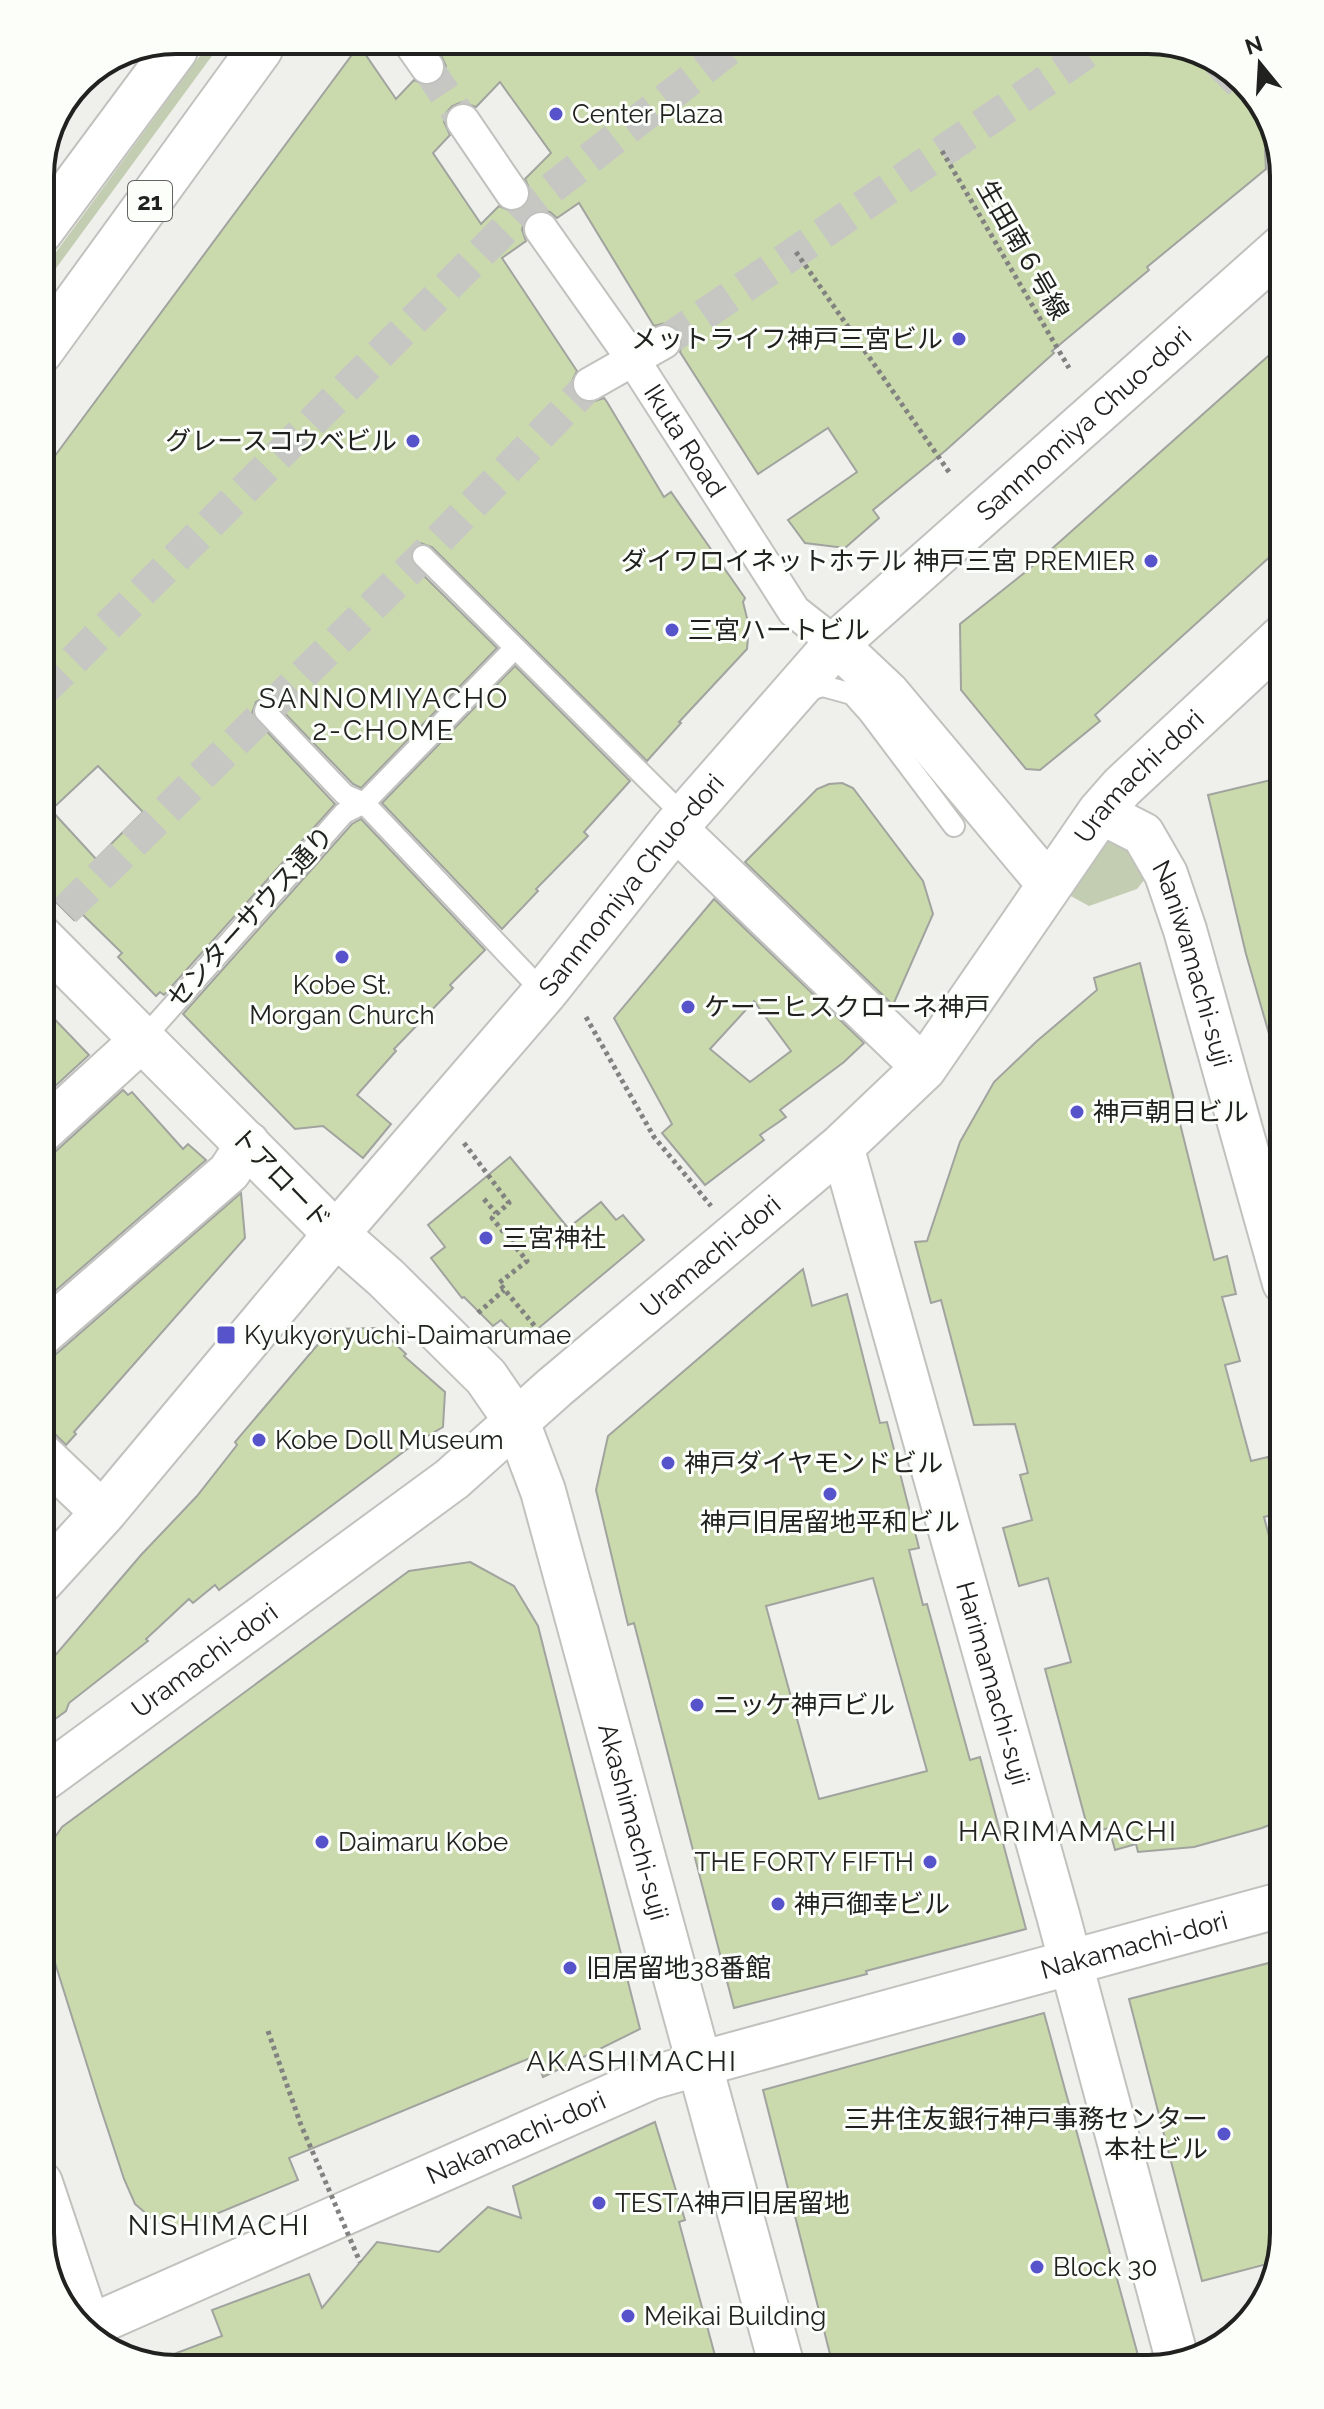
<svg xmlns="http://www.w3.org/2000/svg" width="1324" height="2409" font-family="Raleway,'Noto Sans JP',sans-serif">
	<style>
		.green { fill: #c3cdb1 }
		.building { fill: #cadaac; stroke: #a1a39f; stroke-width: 2; fill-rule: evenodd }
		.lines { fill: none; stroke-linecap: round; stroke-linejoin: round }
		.pedestrian-tunnel { stroke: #c6c7c3; stroke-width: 32; stroke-dasharray: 32 16; stroke-linecap: butt }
		.service-casing { stroke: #c1c2be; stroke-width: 24 }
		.pedestrian-casing { stroke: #c1c2be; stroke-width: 36 }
		.minor-casing { stroke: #c1c2be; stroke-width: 46 }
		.tertiary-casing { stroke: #c1c2be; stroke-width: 48 }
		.primary-casing { stroke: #c1c2be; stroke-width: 48 }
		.path { stroke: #828380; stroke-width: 5; stroke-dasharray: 4 4; stroke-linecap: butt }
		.service { stroke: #fff; stroke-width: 20 }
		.pedestrian { stroke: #fff; stroke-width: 32 }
		.minor { stroke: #fff; stroke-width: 42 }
		.tertiary { stroke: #fff; stroke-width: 44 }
		.primary { stroke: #fff; stroke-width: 44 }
		.path-bridge { stroke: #828380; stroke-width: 5; stroke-dasharray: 4 4; stroke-linecap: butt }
		.poi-dot { fill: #5753ca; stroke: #fcfefa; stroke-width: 3 }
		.labels { text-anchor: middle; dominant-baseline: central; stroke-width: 6; stroke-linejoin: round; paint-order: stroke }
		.shield { fill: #fcfefa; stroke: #636461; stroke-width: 2 }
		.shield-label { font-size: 24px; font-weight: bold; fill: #212220 }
		.poi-label { font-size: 26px; fill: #212220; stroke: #fcfefa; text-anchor: start }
		.street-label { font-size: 26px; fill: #212220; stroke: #fcfefa }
		.neighbourhood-label { font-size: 28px; letter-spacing: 2px; fill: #212220; stroke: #fcfefa }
		.rim { fill: none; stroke: #212220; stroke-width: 4 }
	</style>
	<rect width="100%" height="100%" fill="#eff0ec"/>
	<!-- green -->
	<g class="green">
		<path d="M205,49h12l-177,241v-16z"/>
		<path d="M1118,835l34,35 -15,19 -48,17 -20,-11 40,-59z"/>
	</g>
	<!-- building -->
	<g class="building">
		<path d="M1158,40l66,23 50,60 3,17 -12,10 1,19 -119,98 2,3 -97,81 2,2 -109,98 -72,59 6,8 -34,30 -40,-5 -17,-23 69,-48 -29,-44 -70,46 -78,-122 3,-11 -3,-9 -6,-6 -9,-3 -11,3 -75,-123 -22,15 -7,-6 -10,-2 -9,3 -7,7 -2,10 4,11 -24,17 75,113 -6,12 3,11 6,6 9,3 15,-5 3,4 57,95 7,-5 74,106 -2,4 6,24 -2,23 -68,73 2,1 -34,38 -215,-214 -12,-4 -9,9 2,13 84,83 -136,140 -8,-4 -79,-82 -11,-4 -7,4 -4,11 4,7 79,84 -171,191 -4,-3 -4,4 -38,-39 4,-4 -41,-40 -7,7 -34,-34v-410l317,-428h4l35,51 18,-19 14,6 10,-4 6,-6 2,-10 -6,-13 6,-6zM500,82l51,71 -26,26 6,13 -2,9 -6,7 -10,4 -14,-6 -18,18 -48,-71 17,-18 -6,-13 2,-9 6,-7 10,-4 14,5zM98,766l45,46 -47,47 -45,-49z"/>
		<path d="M1284,342v202l-189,171 5,6 -60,49 -14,-1 -65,-79 -1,-66 68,-54z"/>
		<path d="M515,666l115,115 -46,51 4,4 -52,53 2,2 -36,38 -120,-126z"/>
		<path d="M1284,777v280l-8,1 -30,-104 -38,-159z"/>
		<path d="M842,783l11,5 70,93 10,33 -40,91 -148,-143 72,-73 12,-5z"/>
		<path d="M361,819l124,131 -35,35 3,3 -59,61 2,2 -39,44 34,29 -28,34 -40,-32 -28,3 -112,-115 169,-190z"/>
		<path d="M714,899l150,144 -20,19 -64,48 6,7 -26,18 4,5 -59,45 -43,-52 10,-9 -58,-106zM754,1001l37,50 -41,31 -40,-33z"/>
		<path d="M1140,963l74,297 13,-4 9,38 -14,3 18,64 -15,4 26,96 17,-4 15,55 -19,5 20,76v226l-22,9 -68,19 -56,5 -2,-8 -21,6 -6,-22 -20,5 -44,-164 26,-7 -23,-84 -29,8 -16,-58 29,-8 -12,-45 8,-2 -13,-49 -41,1 -33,-125 -10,3 -16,-61 12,-1 33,-99 34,-60 43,-41 60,-51 -3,-12z"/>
		<path d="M40,1004l49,51 -49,45z"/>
		<path d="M123,1090l5,5 4,-3 51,57 5,-5 18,16 -166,144v-148l16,-5z"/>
		<path d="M510,1157l58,71 33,-26 15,18 7,-5 21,25 -122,102 -21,-22 -8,6 -29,-29 -2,1 -31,-40 14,-11 -17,-22z"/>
		<path d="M241,1193l4,45 -171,194 2,2 -10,11 -10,-10 -16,-5v-71l16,-5z"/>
		<path d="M803,1269l9,37 35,-12 33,129 7,-1 32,126 -10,2 14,55 4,-1 43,156 10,-3 46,172 -160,42 1,3 -133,34 -100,-385 -6,2 -32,-135 12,-54zM873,1578l54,193 -108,28 -53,-193z"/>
		<path d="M379,1328l27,26 -2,2 41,36 -2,35 -29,17 -195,146 -4,-5 -22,18 -4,-4 -43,40 2,2 -79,62 -3,8 -26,19v-57l101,-118 56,-59 40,-51 -2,-3 96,-113z"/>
		<path d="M470,1562l44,24 24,40 102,403 -97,48 -8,-21 -246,102 9,22 -118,49 -24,-7 -21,-18 -11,-25 -24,-73 -60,-191v-56l22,-32 347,-256z"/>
		<path d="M1284,1959v275l-9,28 -73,19 -73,-282z"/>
		<path d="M1044,2013l95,346 -307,3 -69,-272z"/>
		<path d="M655,2122l30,98 -6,2 38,141 -550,6 -17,-6 72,-27 -10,-26 97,-36 13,34 55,-66 62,10 49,-45 33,11 -8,-32z"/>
	</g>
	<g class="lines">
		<!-- pedestrian-tunnel -->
		<g class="pedestrian-tunnel">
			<path d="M1218,61l32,33"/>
			<path d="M427,67l36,54"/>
			<path d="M664,342l440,-301"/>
			<path d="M40,694l485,-485 211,-165"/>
			<path d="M65,911l358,-355 167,-172"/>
		</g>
		<defs>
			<g id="service">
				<path d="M423,556l262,261"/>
				<path d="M803,692l20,-6 29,8 17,19 85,113"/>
				<path d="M265,711l80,84 19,8 180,190"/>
				<path d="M143,1039l201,-226 20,-10 150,-154"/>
			</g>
			<g id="pedestrian">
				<path d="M413,47l14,20"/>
				<path d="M463,121l49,72"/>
				<path id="s1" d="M541,229l91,129 162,253 42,33"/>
				<path d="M590,384l74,-42"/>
			</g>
			<g id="minor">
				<path d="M836,644l52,49 161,192"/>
				<path id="s2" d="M1100,812l43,22 23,40 19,56 99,353"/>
				<path d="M675,828l249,240"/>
				<path d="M40,1133l103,-94"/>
				<path id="s3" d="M842,1146l216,769 119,444"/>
				<path d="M40,1336l189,-164 19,-29"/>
				<path d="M40,1453l63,60"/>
				<path id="s4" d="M88,2327l563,-249 49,-14"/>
			</g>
			<g id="tertiary">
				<path id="s5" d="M40,937l296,297 50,44 100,99 31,45 26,69 238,872"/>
				<path id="s6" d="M40,1582l63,-69 233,-279 208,-241 131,-165 161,-184 448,-398"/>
				<path id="s7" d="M40,1781l412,-302 103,-92 287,-241 82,-78 176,-256 22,-25 162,-151"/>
				<path id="s8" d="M700,2064l584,-160"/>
				<path d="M40,2183l51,152"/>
			</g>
			<g id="primary">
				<path d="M40,232l135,-182"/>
				<path d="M40,352l220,-303"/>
			</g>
		</defs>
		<!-- service casing -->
		<use href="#service" class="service-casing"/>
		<!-- pedestrian casing -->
		<use href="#pedestrian" class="pedestrian-casing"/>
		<!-- minor casing -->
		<use href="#minor" class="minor-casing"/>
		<!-- tertiary casing -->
		<use href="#tertiary" class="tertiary-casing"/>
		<!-- primary casing -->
		<use href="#primary" class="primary-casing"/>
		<!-- path -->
		<g class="path">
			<path d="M942,151l127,217"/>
			<path d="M796,252l153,220"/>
			<path d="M586,1017l68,120 57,69"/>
			<path d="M464,1143l45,60 -17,15 35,43 -28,22 49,59"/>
			<path d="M484,1199l12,14"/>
			<path d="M478,1313l26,-23"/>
		</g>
		<!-- service -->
		<use href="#service" class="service"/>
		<!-- pedestrian -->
		<use href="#pedestrian" class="pedestrian"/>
		<!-- minor -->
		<use href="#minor" class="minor"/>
		<!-- tertiary -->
		<use href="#tertiary" class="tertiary"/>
		<!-- primary -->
		<use href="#primary" class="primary"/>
		<!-- path-bridge -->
		<path class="path-bridge" d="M268,2031l33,94 59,137"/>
	</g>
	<!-- markers -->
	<g class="poi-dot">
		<circle cx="556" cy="114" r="8"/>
		<circle cx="959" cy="339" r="8"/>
		<circle cx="413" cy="441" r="8"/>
		<circle cx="1151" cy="561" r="8"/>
		<circle cx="672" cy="630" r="8"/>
		<circle cx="342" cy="957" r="8"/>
		<circle cx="688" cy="1007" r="8"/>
		<circle cx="1077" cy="1112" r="8"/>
		<circle cx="486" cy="1238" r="8"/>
		<rect x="216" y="1325" width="20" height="20" rx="4"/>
		<circle cx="259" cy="1440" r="8"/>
		<circle cx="668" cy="1463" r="8"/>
		<circle cx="830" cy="1494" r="8"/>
		<circle cx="697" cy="1705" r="8"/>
		<circle cx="322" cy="1842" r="8"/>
		<circle cx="930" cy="1862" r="8"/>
		<circle cx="778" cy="1904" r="8"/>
		<circle cx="570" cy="1968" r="8"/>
		<circle cx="1224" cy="2134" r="8"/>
		<circle cx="599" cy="2203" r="8"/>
		<circle cx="1037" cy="2267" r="8"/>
		<circle cx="628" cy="2316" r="8"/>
	</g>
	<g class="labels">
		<!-- shield labels -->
		<rect class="shield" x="128" y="181" width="44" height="40" rx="6"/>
		<g class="shield-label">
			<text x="150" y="201">21</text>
		</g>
		<!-- poi labels -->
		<g class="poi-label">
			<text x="572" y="114">Center Plaza</text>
			<text x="943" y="339" text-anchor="end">メットライフ神戸三宮ビル</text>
			<text x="397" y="441" text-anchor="end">グレースコウベビル</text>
			<text x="1135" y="561" text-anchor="end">ダイワロイネットホテル 神戸三宮 PREMIER</text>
			<text x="688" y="630">三宮ハートビル</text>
			<text x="342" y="985" text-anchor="middle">Kobe St.<tspan x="342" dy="30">Morgan Church</tspan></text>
			<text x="704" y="1007">ケーニヒスクローネ神戸</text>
			<text x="1093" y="1112">神戸朝日ビル</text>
			<text x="502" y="1238">三宮神社</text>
			<text x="244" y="1335">Kyukyoryuchi-Daimarumae</text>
			<text x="275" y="1440">Kobe Doll Museum</text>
			<text x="684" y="1463">神戸ダイヤモンドビル</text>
			<text x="830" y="1522" text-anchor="middle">神戸旧居留地平和ビル</text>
			<text x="713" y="1705">ニッケ神戸ビル</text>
			<text x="338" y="1842">Daimaru Kobe</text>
			<text x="914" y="1862" text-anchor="end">THE FORTY FIFTH</text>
			<text x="794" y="1904">神戸御幸ビル</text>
			<text x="586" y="1968">旧居留地38番館</text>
			<text x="1208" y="2119" text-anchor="end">三井住友銀行神戸事務センター<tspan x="1208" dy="30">本社ビル</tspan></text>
			<text x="615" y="2203">TESTA神戸旧居留地</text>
			<text x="1053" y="2267">Block 30</text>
			<text x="644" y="2316">Meikai Building</text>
		</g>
		<!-- street labels -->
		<g class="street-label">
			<text transform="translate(1023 250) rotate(60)">生田南６号線</text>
			<text stroke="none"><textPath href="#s6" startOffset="1562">Sannnomiya Chuo-dori</textPath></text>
			<text stroke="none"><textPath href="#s1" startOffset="256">Ikuta Road</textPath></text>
			<text stroke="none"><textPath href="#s7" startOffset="1500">Uramachi-dori</textPath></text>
			<text stroke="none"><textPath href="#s6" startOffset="914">Sannnomiya Chuo-dori</textPath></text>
			<text transform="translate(250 917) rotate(-48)">センターサウス通り</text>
			<text stroke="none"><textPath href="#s2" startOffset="188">Naniwamachi-suji</textPath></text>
			<text transform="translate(281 1178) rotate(46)">トアロード</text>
			<text stroke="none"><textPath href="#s7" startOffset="852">Uramachi-dori</textPath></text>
			<text stroke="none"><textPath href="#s7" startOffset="204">Uramachi-dori</textPath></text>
			<text stroke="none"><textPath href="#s3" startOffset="558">Harimamachi-suji</textPath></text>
			<text stroke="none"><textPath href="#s5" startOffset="1098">Akashimachi-suji</textPath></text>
			<text stroke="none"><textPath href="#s8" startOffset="450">Nakamachi-dori</textPath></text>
			<text stroke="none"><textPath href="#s4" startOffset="468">Nakamachi-dori</textPath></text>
		</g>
		<!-- neighbourhood labels -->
		<g class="neighbourhood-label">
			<text x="384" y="698">SANNOMIYACHO<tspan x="384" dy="32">2-CHOME</tspan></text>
			<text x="1068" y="1831">HARIMAMACHI</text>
			<text x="632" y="2061">AKASHIMACHI</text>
			<text x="219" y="2225">NISHIMACHI</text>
		</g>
	</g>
	<!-- crop -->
	<path d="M0 0H1324V2409H0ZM176 54H1148A122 122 0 0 1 1270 176V2233A122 122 0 0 1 1148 2355H176A122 122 0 0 1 54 2233V176A122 122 0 0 1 176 54Z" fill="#fcfefa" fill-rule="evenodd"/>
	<path class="rim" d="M176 54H1148A122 122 0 0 1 1270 176V2233A122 122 0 0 1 1148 2355H176A122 122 0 0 1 54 2233V176A122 122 0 0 1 176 54Z"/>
	<!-- north arrow -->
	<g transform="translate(1260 64) rotate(342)" stroke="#fcfefa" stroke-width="6" paint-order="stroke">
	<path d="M0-6L14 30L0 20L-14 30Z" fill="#212220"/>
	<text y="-12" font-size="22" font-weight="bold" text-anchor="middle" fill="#212220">N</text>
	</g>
</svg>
